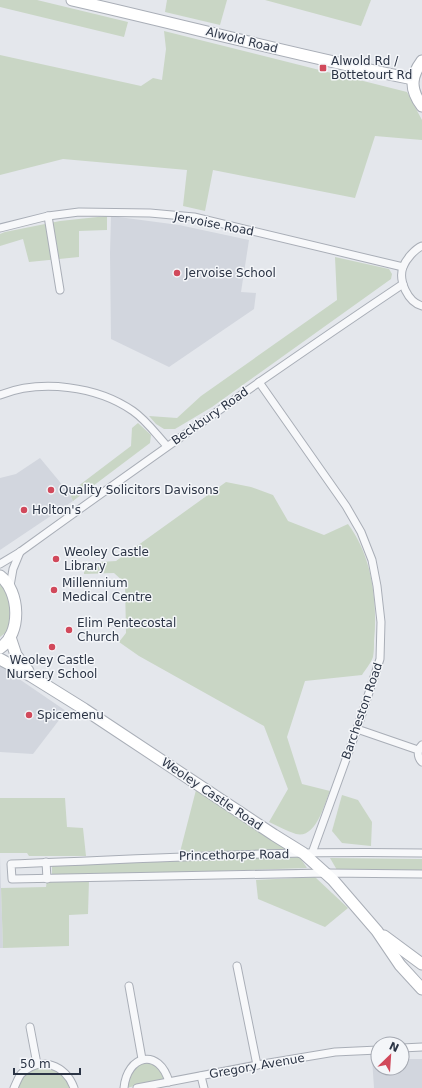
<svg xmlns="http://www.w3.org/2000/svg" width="422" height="1088" font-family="'DejaVu Sans',sans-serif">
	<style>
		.built { fill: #d2d6de }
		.green { fill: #c9d6c5 }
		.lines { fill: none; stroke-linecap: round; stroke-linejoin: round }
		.street-casing { stroke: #a9aeb7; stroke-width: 9 }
		.secondary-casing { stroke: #a9aeb7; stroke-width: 13 }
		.street { stroke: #f7f8fa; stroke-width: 7 }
		.secondary { stroke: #fff; stroke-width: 11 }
		.poi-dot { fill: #d1495b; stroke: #f4f6f9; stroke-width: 1.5 }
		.labels { text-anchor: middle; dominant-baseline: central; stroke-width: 3; stroke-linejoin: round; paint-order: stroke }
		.street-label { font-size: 12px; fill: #2b3445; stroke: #f4f6f9 }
		.poi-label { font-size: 12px; fill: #2b3445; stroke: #f4f6f9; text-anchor: start }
	</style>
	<rect width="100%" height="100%" fill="#e4e7ec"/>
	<!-- built -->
	<g class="built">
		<path d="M111,216l68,9 70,15 -8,52 15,1 -2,16 -85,58 -58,-28 -1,-86z"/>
		<path d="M40,458l29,35 4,8 -73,49v-72l16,-4z"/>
		<path d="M0,666l66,45 -33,43 -33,-2z"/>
		<path d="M0,857l3,91h-3z"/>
		<path d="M372,1058h6v10h24v-9h20v29h-48z"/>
	</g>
	<!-- green -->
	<g class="green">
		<path d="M0,0h37l91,22 -4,15 -124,-30z"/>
		<path d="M167,0h60l-7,25 -55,-13z"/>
		<path d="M265,0h106l-10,26z"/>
		<path d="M164,31l243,61 15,28v20l-47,-4 -20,62 -142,-28 -8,41 -22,-5 4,-36 -124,-11 -63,16v-120l141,31 12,-8 9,2 4,-31z"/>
		<path d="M107,216v14l-28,1v26l-50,5 -6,-23 -23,7v-12l5,-2 55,-11z"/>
		<path d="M335,257l54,12 3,5 -1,5 -179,128 -37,22h-11l-8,-5 -7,-8 28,2 24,-22 136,-96z"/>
		<path d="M138,423l13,12 -1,8 -77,58 -4,-8 62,-47 1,-18z"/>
		<path d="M226,482l25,5 22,8 15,26 36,14 24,-11c24,32 30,78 26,117 0,5 0,11 -1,16 -2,6 -8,13 -11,18l-57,6 -18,56 15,47 28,7c-6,14 -14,48 -34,43 -9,-3 -18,-8 -27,-12l19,-33 -24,-63 -125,-70 -20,-14 7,-9 -1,-50 -11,-10 -30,1v-11l32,-2z"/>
		<path d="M0,579l13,18 -4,33 -9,7z"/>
		<path d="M196,790l70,45 26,15 -112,2z"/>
		<path d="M342,795l16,5 14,22 -1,24 -29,-3 -10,-12z"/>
		<path d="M0,798h65l2,29 16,1 3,28h-57l-2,-3h-27z"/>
		<path d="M299,856l8,12 -255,9v-13z"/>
		<path d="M330,858l92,1v11h-85z"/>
		<path d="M315,877l33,31 -23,19 -67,-28 -2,-19z"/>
		<path d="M47,880h42l-1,34 -19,1v31l-66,2 -2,-60 45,-1z"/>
		<path d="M147,1060l13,6 6,13 -40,9 1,-8 7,-14z"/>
		<path d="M37,1065l20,3 16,20h-59l7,-12z"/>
	</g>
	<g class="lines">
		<defs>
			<g id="street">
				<path d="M48,216l12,74"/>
				<path d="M0,228l48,-12 31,-4 71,1 44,4 209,50"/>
				<path d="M422,246c-7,3 -16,13 -19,21 -5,14 5,35 19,39"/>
				<path d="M259,382l87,124 15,26 11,28 5,26 4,36 -1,37 -23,70 -45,124"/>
				<path d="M0,395c41,-16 97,-9 133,16 13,9 23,23 34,35"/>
				<path d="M0,564l20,-12c126,-91 253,-181 383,-268"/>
				<path d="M10,586l3,-17 7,-17"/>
				<path d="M357,729l61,21"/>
				<path d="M422,745c-5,5 -5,12 0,17"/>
				<path d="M422,853c-137,-3 -274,6 -411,11l1,15 314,-6 96,1"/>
				<path d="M46,862l1,17"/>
				<path d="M237,966l20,99"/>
				<path d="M129,986l13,73"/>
				<path d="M30,1027l7,37"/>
				<path d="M402,1048l20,-1"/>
				<path d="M201,1076l3,12"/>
				<path d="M14,1088c2,-4 4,-10 7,-14 19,-19 45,-9 53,14"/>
				<path d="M124,1088c3,-33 35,-41 45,-6"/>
				<path d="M137,1088l120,-23 78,-13 43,-2"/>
			</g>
			<g id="secondary">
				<path d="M72,0c114,26 227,56 341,79"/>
				<path d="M422,61c-12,16 -12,29 0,45"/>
				<path d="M0,576c20,15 22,58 0,72"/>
				<path d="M10,637l6,18 12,16"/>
				<path d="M0,659l31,17 53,33 190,126 29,18 30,27 44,51 23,34 22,24"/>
				<path d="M384,936l38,28"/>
			</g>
		</defs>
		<!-- street casing -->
		<use href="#street" class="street-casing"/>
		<!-- secondary casing -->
		<use href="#secondary" class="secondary-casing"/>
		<!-- street -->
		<use href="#street" class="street"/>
		<!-- secondary -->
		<use href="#secondary" class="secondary"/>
	</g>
	<!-- markers -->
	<g class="poi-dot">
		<rect x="319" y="64" width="8" height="8" rx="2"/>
		<circle cx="177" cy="273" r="4"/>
		<circle cx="51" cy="490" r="4"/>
		<circle cx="24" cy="510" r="4"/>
		<circle cx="56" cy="559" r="4"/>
		<circle cx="54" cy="590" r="4"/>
		<circle cx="69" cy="630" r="4"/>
		<circle cx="52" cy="647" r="4"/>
		<circle cx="29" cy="715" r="4"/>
	</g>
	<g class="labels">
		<!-- street labels -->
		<g class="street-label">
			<text transform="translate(242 40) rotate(14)">Alwold Road</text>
			<text transform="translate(214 224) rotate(11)">Jervoise Road</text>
			<text transform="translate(210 416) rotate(-35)">Beckbury Road</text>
			<text transform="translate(362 711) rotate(-71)">Barcheston Road</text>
			<text transform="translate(212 794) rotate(34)">Weoley Castle Road</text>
			<text transform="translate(234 855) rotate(-1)">Princethorpe Road</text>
			<text transform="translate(257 1066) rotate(-10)">Gregory Avenue</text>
		</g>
		<!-- poi labels -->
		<g class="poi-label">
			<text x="331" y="61">Alwold Rd /<tspan x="331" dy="14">Bottetourt Rd</tspan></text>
			<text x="185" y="273">Jervoise School</text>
			<text x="59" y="490">Quality Solicitors Davisons</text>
			<text x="32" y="510">Holton's</text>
			<text x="64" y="552">Weoley Castle<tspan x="64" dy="14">Library</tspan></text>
			<text x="62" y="583">Millennium<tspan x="62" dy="14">Medical Centre</tspan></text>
			<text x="77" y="623">Elim Pentecostal<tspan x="77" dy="14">Church</tspan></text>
			<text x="52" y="660" text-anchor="middle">Weoley Castle<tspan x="52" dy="14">Nursery School</tspan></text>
			<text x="37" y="715">Spicemenu</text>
		</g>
	</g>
	<!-- north arrow -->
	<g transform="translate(390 1056) rotate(25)"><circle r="19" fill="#f4f6f9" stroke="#a4a8b1"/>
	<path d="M0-3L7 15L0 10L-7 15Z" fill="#d1495b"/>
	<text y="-6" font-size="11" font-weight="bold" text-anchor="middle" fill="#2b3445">N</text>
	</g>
	<!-- scale -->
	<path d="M14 1068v6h66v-6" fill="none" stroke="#2b3445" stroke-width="2"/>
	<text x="20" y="1068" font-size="12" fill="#2b3445" stroke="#f4f6f9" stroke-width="3" paint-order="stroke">50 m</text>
</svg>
